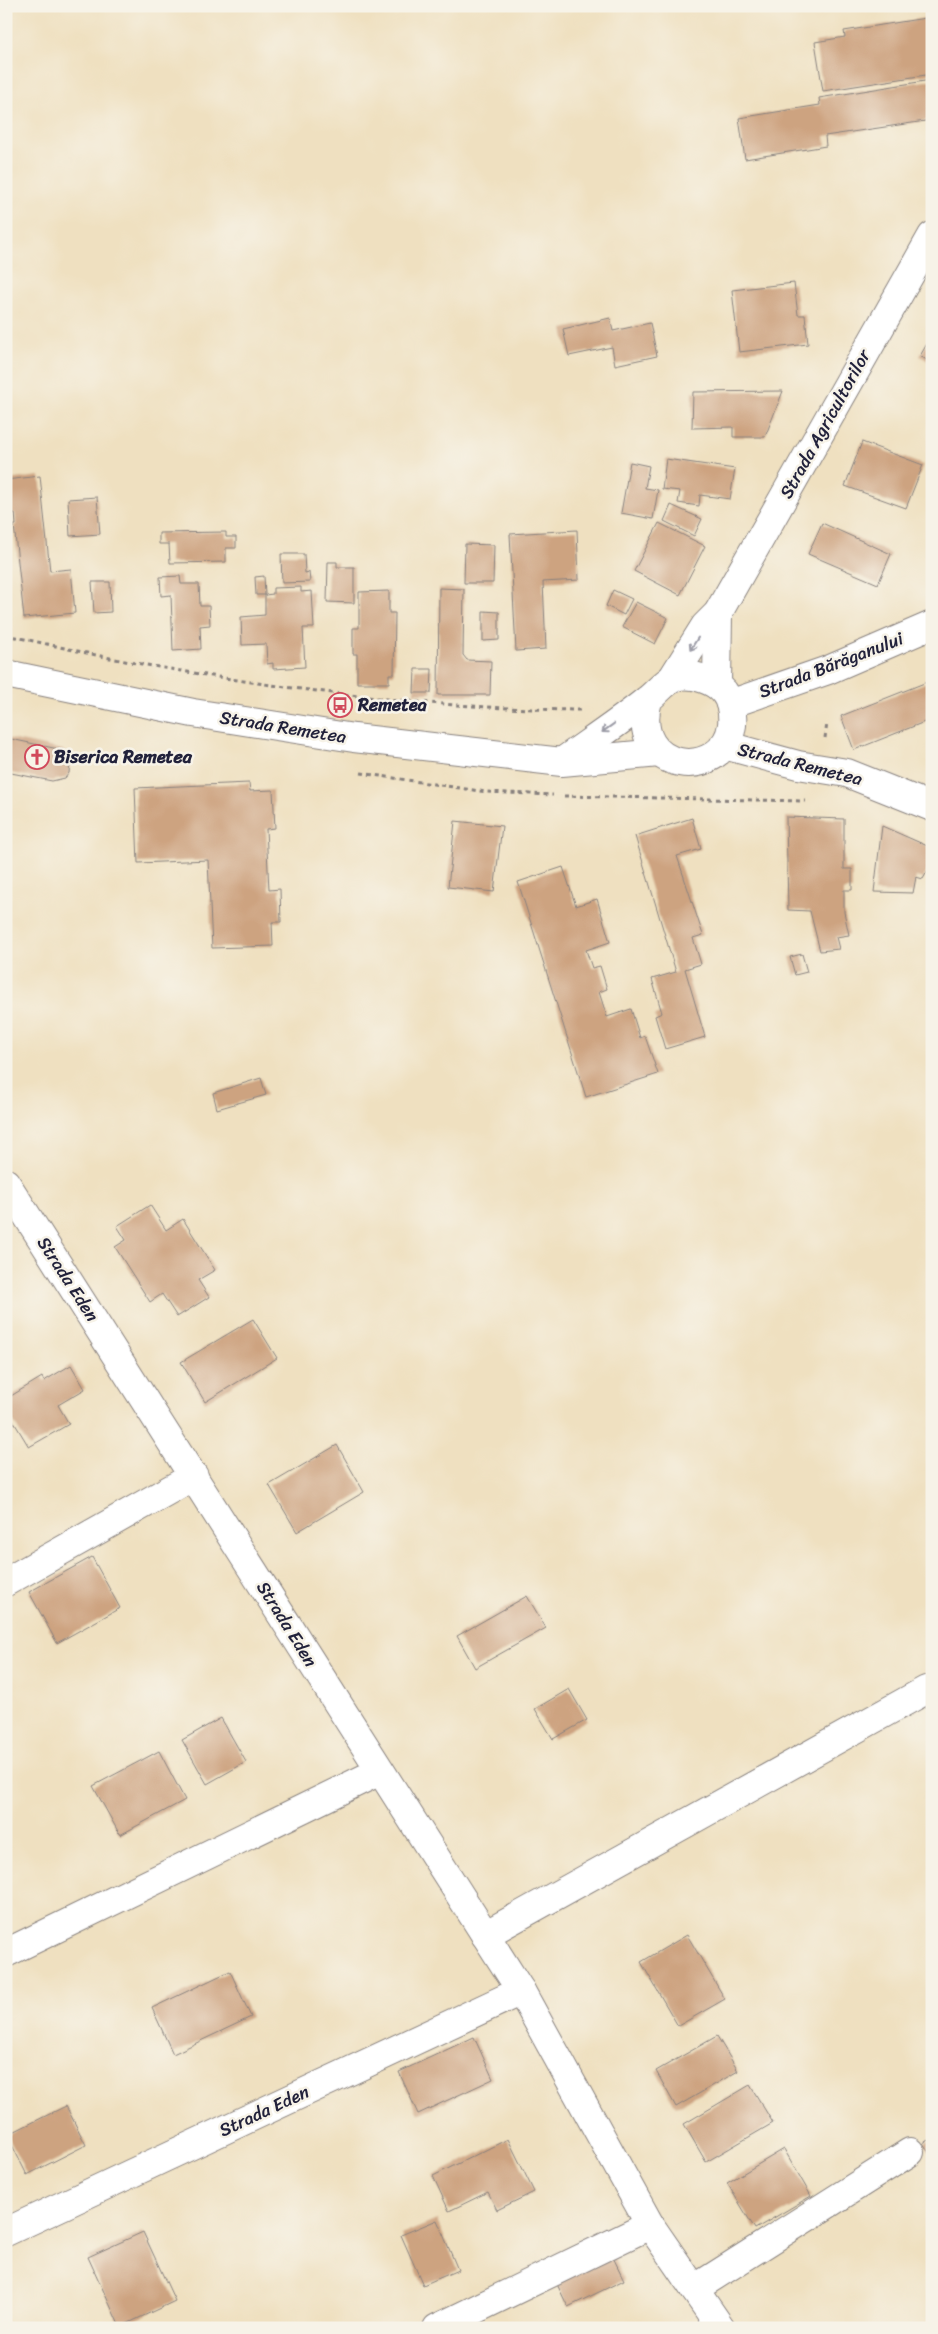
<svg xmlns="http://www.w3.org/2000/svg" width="938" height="2334" font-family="Sriracha,sans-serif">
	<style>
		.building { fill: #cda380 }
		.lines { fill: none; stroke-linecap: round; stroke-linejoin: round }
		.minor-casing { stroke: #88817e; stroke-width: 30 }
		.tertiary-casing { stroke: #88817e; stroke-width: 30 }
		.path { stroke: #88817e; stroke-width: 3; stroke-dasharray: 4 4; stroke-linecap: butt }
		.minor { stroke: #fff; stroke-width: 28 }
		.tertiary { stroke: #fff; stroke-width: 28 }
		.oneway { stroke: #9c9ca7 }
		.labels { text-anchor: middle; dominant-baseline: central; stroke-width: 5; stroke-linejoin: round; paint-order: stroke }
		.street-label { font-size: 18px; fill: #22223b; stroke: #f7f3e8 }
		.poi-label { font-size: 18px; font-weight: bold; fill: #22223b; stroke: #f7f3e8; text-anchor: start }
	</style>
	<rect width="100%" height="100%" fill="#f7f3e8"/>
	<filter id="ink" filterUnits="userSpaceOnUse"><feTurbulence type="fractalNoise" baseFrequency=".02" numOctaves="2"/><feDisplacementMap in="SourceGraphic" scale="10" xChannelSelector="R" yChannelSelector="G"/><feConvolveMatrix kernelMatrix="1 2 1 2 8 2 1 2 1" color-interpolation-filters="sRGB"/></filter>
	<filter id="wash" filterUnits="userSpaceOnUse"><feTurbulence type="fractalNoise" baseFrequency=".0096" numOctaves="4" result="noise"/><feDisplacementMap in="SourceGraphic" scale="20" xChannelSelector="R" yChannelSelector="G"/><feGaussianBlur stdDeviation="1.12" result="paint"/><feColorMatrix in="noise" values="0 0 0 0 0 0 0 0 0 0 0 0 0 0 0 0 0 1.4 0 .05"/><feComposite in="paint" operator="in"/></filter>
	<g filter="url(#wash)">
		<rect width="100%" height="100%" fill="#efe0c0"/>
		<g id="blocks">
			<!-- building -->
			<g class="building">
				<path d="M932,17v57l-109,17 -8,-49 30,-5 -1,-6z"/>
				<path d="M931,80l1,40 -107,16 1,10 -81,13 -6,-41 81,-13 -1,-7z"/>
				<path d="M794,283l4,32h7l3,29 -69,8 -7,-62z"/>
				<path d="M610,318l3,13 37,-8 7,33 -42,9 -3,-18 -43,9 -6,-27z"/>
				<path d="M932,335v28l-12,-7z"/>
				<path d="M783,391l-18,46h-32v-10l-41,1 1,-36z"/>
				<path d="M862,442l61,23 -17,43 -61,-22z"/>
				<path d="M666,459l69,10 -5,30 -30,-4 -1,11 -21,-3 2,-12 -18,-2z"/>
				<path d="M630,462l19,4 -4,22 13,2 -5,29 -32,-6z"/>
				<path d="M40,476l10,95 21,-2 4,44 -51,5 -10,-93h2l-1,-12 -9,1v-34z"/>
				<path d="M97,497l3,37 -30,2 -2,-37z"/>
				<path d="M671,505l31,14 -8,17 -30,-15z"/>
				<path d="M659,523l46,23 -25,49 -46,-24z"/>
				<path d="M822,523l69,31 -13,30 -70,-30z"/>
				<path d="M577,530l2,50 -36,2 3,67 -30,2 -6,-117z"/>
				<path d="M226,532v5h10v11h-10v14l-56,1 -1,-19h-10v-11z"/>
				<path d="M465,544l29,1 -1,38h-29z"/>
				<path d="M281,554h23l1,19 4,-1 1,10 -28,1z"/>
				<path d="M328,562h9v5h17v36l-27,-1z"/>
				<path d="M180,576l1,8h18l1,22h9l1,19 -10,1 1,23 -28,2 -2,-56 -10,1 -1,-19z"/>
				<path d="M264,576l1,19h-9l-1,-18z"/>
				<path d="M92,582h18l1,30 -17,1z"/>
				<path d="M301,587v5l11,-1 2,37h-11l2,39 -32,2v-6l-6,1 -1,-20 -24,1 -1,-28 24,-2v-20l8,-1v-6z"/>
				<path d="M439,588l25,1 -1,66 4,5 24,1 -1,34h-52z"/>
				<path d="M613,590l19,9 -8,16 -18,-9z"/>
				<path d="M389,591v22h6l-1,61h-5v9h-32v-29h-4v-26h6v-36z"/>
				<path d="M636,602l32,16 -13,26 -33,-17z"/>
				<path d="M483,611l16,1v28l-16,1z"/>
				<path d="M415,669h17l-1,24h-17z"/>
				<path d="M932,680v39l-78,31 -13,-34z"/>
				<path d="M6,738l57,12 7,10 -1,13 -4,5 -13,3 -46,-9z"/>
				<path d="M249,783l1,8 23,-1 2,38 -9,1 3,61 11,-1 1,33h-9l1,24 -61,2 -4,-88 -70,3 -3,-75z"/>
				<path d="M786,817l58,2v50h8v21h-8v22l5,23 -13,2 3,12 -19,2 -10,-40 -22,-1z"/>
				<path d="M692,818l9,31 -24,7 26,79 -10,3 8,26 -16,5 20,68 -40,12 -10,-33 7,-3 -10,-34 24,-7 -41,-136z"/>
				<path d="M455,821l47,5 -8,66 -46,-5z"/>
				<path d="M882,826l50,22v15l-9,16 -7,-2 -3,16 -39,-1z"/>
				<path d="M563,867l13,39 21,-7 13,43 -24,8 6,18 8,-2 7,23 -8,3 8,25 24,-8 9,29 5,-2 13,38 -72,23 -68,-215z"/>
				<path d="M802,954l5,18 -12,3 -5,-18z"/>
				<path d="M261,1078l5,17 -49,14 -4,-16z"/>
				<path d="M150,1205l16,25 17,-11 32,51 -17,10 11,17 -32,20 -15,-23 -12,8 -35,-55 11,-7 -9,-14z"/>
				<path d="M253,1319l24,39 -72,44 -24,-40z"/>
				<path d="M71,1365l14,24 -27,16 11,19 -40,23 -23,-38v-10l36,-22 2,4z"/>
				<path d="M337,1445l27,47 -67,40 -28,-47z"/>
				<path d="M92,1557l28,51 -63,35 -28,-51z"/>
				<path d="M527,1596l19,32 -71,40 -18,-32z"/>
				<path d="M569,1689l18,31 -34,19 -18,-30z"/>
				<path d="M221,1718l25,44 -39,22 -25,-44z"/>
				<path d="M159,1751l26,49 -65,35 -27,-49z"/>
				<path d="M687,1935l38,64 -47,27 -37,-64z"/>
				<path d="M230,1971l21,46 -78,37 -21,-46z"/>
				<path d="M717,2036l21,35 -62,36 -20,-36z"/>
				<path d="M474,2037l19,42 -75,35 -19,-42z"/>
				<path d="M750,2085l23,38 -67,39 -22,-38z"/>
				<path d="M66,2106l20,39 -59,30 -20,-40z"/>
				<path d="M932,2138v19l-9,-14z"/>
				<path d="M508,2139l26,53 -37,18 -9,-18 -39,19 -16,-35z"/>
				<path d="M784,2149l27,47 -56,33 -28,-46z"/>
				<path d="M437,2220l21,50 -35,15 -22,-50z"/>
				<path d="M143,2232l32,69 -55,26 -32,-70z"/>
				<path d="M611,2253l13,27 -56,27 -13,-27z"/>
			</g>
		</g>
	</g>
	<g filter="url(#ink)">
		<use href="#blocks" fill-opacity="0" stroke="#88817e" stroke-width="1"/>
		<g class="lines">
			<defs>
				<g id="minor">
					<path d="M724,745l74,20 49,8 85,34"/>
					<path d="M6,1183l515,808 129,234 71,103"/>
					<path d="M6,1582l188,-106"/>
					<path d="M485,1935l441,-245"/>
					<path d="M6,1953l374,-182"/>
					<path d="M6,2232l515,-241"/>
					<path d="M694,2289l216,-137"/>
					<path d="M437,2328l213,-103"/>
				</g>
				<g id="tertiary">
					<path d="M6,674l187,39 161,25 208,24 97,-9"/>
					<path d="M673,677l32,-51 13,-13 214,-377"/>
					<path d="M717,685l1,-72"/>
					<path d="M730,704l98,-34 104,-45"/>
					<path d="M563,761c28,-20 57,-39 84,-61 10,-7 20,-22 33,-24 14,-2 34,4 44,16 7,9 9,22 8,33 -8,58 -104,49 -84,-25"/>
				</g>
			</defs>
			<!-- minor casing -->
			<use href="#minor" class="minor-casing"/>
			<!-- tertiary casing -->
			<use href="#tertiary" class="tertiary-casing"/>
			<!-- path -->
			<g class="path">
				<path d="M6,635c47,10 94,22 141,30 140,25 291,44 433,45"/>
				<path d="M825,738l2,-15"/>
				<path d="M361,773l125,19 67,3"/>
				<path d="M564,796l241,5"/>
			</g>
			<!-- minor -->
			<use href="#minor" class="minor"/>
			<!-- tertiary -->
			<use href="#tertiary" class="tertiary"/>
		</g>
		<!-- one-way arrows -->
		<defs><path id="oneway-shaft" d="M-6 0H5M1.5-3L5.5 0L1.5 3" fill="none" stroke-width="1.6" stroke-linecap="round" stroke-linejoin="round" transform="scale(1.25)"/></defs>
		<g class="oneway">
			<use href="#oneway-shaft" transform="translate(694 644) rotate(122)"/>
			<use href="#oneway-shaft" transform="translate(608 728) rotate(144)"/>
		</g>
	</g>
	<!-- icons -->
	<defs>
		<symbol id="bus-ring" viewBox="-11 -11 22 22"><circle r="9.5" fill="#f7f3e8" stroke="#d1495b" stroke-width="1.5"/><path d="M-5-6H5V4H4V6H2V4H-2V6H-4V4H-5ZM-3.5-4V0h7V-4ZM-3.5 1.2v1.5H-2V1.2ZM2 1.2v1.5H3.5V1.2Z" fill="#d1495b"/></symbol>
		<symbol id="church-ring" viewBox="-11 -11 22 22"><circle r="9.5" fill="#f7f3e8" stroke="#d1495b" stroke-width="1.5"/><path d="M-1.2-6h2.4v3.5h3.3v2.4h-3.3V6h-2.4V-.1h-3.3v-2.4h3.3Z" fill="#d1495b"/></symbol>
	</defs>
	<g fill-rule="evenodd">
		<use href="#bus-ring" x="326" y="691" width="28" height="28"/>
		<use href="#church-ring" x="23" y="743" width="28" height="28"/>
	</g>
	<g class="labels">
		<!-- street labels -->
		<g class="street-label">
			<text transform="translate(825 424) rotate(-61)">Strada Agricultorilor</text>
			<text transform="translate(831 665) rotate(-21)">Strada Bărăganului</text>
			<text transform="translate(283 727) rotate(9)">Strada Remetea</text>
			<text transform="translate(800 764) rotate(14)">Strada Remetea</text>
			<text transform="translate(68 1279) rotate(57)">Strada Eden</text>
			<text transform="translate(287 1624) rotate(58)">Strada Eden</text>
			<text transform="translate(264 2111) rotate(-25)">Strada Eden</text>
		</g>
		<!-- poi labels -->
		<g class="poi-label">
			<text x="358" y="705">Remetea</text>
			<text x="54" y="757">Biserica Remetea</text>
		</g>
	</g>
	<!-- margin -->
	<rect width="938" height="2334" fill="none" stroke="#f7f3e8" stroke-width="25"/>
</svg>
